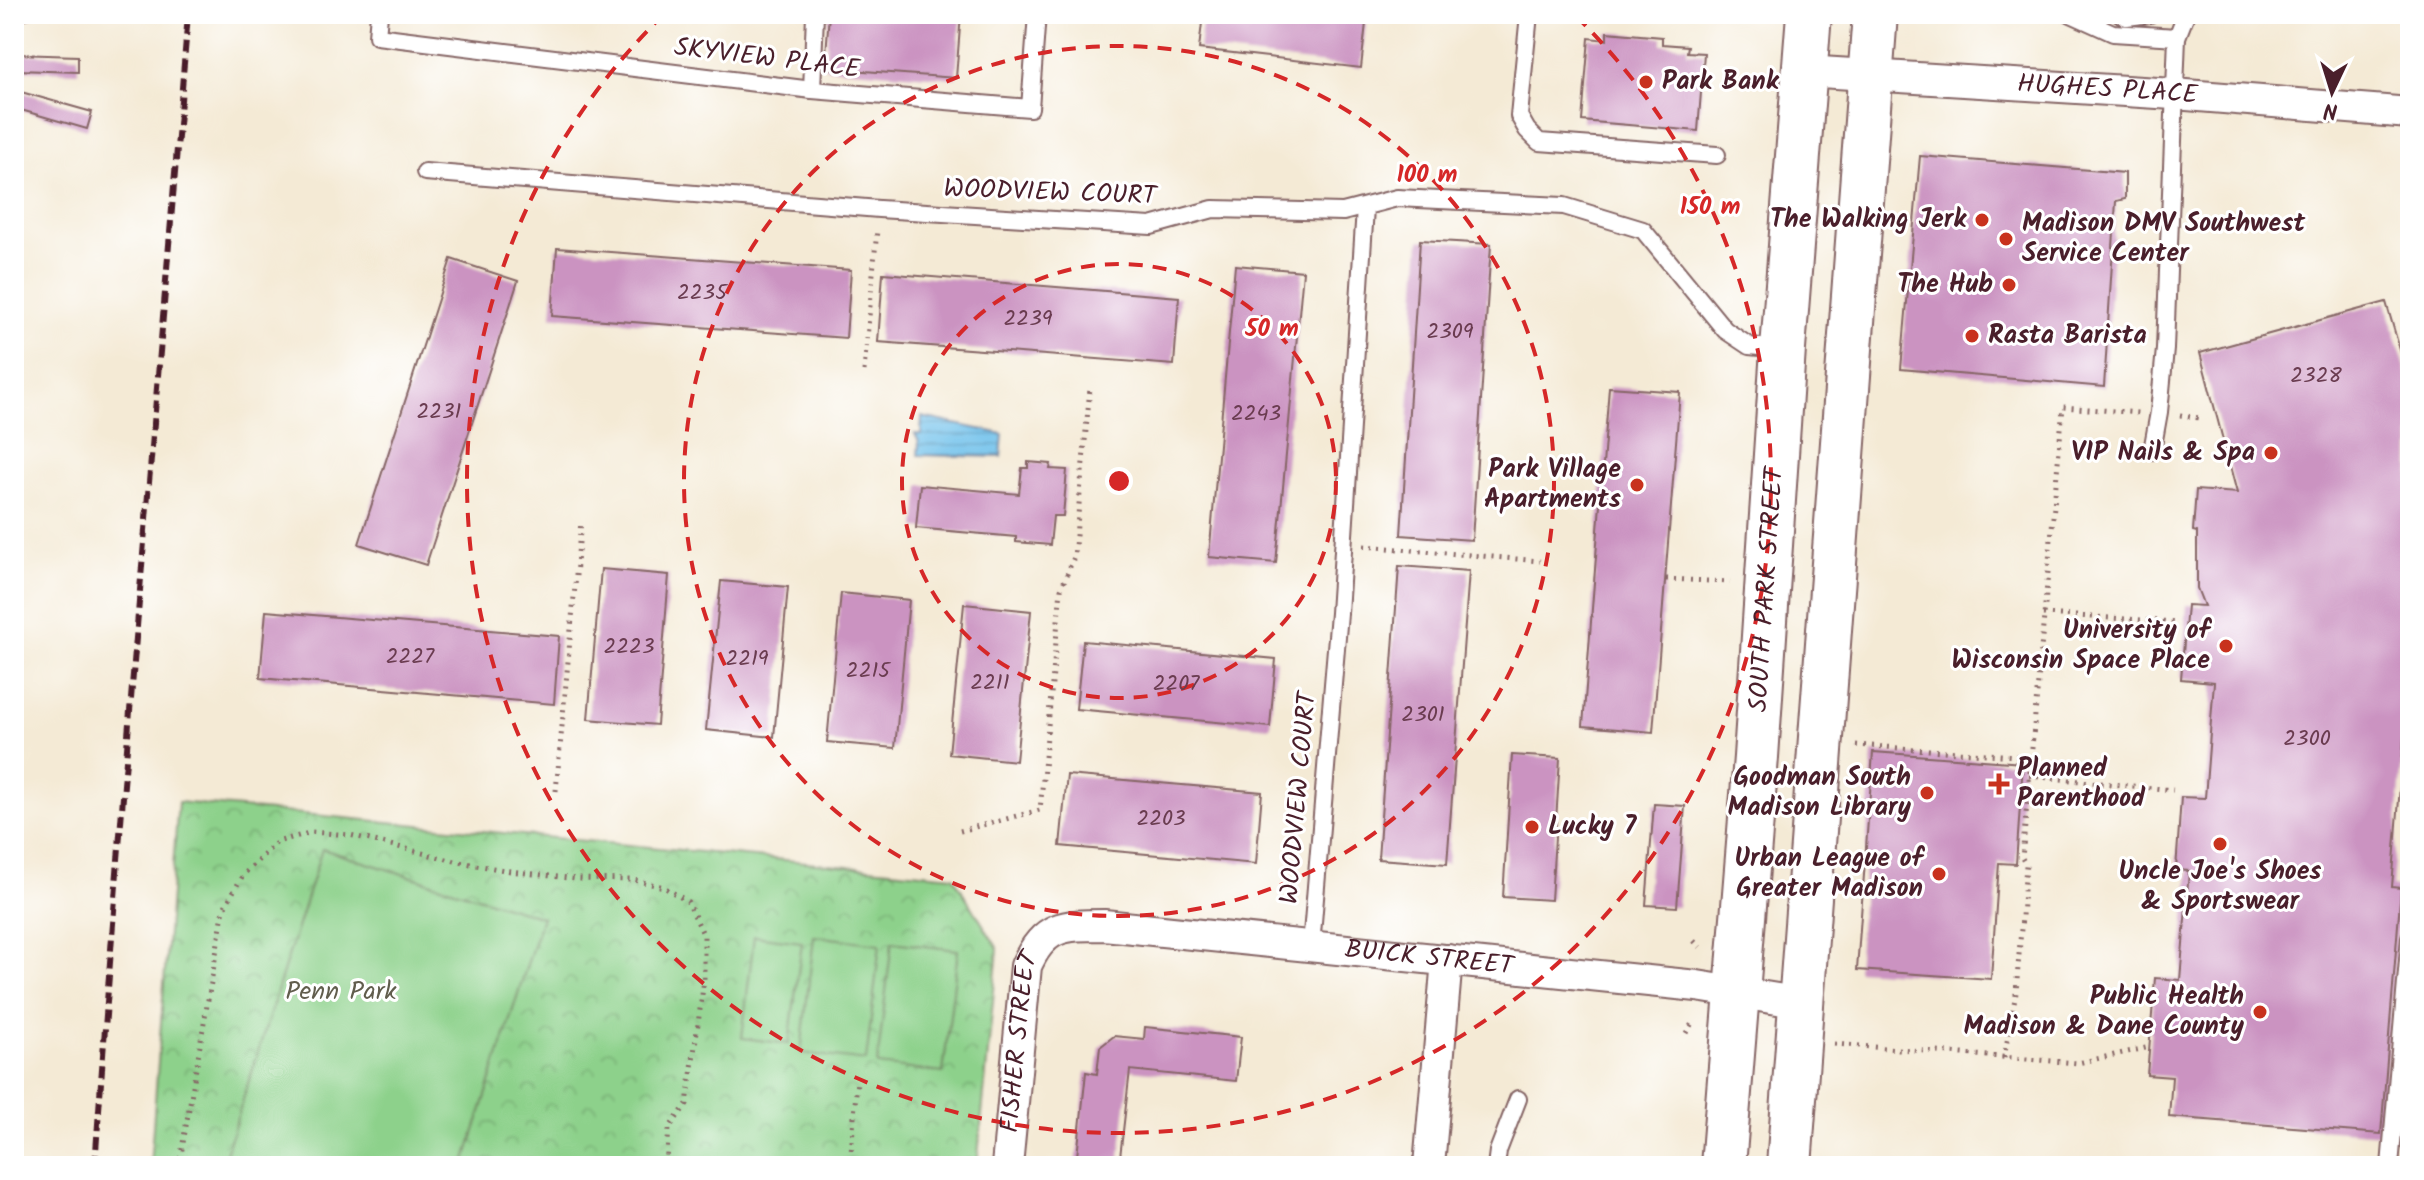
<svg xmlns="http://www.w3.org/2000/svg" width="2424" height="1180" font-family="Kalam,sans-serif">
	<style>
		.park { fill: url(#park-crowns); stroke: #6c785b; stroke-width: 2 }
		.pitch { fill: #8dd18b; stroke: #6c785b; stroke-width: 2 }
		.water { fill: url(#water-rules); stroke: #5d708b; stroke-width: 2 }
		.building { fill: #cb93c1 }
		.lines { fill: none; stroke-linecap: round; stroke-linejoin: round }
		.service-casing { stroke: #866666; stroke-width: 20 }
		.minor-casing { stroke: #866666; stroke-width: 34 }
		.primary-casing { stroke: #866666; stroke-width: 48 }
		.path { stroke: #866666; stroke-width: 5; stroke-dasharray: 2 6; stroke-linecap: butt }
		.service { stroke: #fff; stroke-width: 16 }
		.minor { stroke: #fff; stroke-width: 30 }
		.primary { stroke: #fff; stroke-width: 44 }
		.rail { stroke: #4a1f2b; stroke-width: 6; stroke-dasharray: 12 6; stroke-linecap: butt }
		.ring { fill: none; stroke: #d62828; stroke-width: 4; stroke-dasharray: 14 10 }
		.poi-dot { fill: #c8321e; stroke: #fff; stroke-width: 3 }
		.labels { text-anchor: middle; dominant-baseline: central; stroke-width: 6; stroke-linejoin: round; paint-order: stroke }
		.number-label { font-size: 22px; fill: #6a3c50 }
		.street-label { font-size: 26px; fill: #4a1f2b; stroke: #fff }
		.poi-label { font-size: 26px; font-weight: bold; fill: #4a1f2b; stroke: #fff; text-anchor: end }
		.park-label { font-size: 26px; fill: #615d4d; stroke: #fff }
		.centre { fill: #d62828; stroke: #fff; stroke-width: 4 }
		.ring-label { font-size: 24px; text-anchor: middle; font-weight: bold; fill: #d62828; stroke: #fff; stroke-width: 6; stroke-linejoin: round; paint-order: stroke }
	</style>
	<defs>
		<pattern id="park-crowns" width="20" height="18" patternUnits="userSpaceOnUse" patternTransform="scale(2)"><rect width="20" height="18" fill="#8dd18b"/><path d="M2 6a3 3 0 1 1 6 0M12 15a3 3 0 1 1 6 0" fill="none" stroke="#7bb378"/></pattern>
		<pattern id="water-rules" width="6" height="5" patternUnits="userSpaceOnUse" patternTransform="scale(2)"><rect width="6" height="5" fill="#70c1eb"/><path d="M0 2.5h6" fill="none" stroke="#62a5ca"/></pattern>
	</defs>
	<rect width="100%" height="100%" fill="#fff"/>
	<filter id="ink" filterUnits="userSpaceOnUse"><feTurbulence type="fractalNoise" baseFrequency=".0125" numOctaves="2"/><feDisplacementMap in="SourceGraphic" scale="16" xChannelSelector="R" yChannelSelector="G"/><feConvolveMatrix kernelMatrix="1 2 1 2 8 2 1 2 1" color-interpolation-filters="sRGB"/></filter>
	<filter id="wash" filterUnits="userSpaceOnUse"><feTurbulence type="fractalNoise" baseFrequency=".006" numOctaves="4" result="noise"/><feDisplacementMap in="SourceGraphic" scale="32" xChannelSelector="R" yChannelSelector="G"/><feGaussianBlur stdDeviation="1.8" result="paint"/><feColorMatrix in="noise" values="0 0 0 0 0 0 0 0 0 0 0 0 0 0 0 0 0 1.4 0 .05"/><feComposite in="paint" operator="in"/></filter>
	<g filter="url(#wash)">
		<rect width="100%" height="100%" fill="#f4ead5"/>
		<!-- park -->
		<path class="park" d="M178,802l775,74 45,73 -21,217h-827z"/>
		<!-- pitch -->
		<g class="pitch">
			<path d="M322,849l220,68 -78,249h-242z"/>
			<path d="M754,936l48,6 -13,102 -47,-6z"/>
			<path d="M814,936l66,8 -14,117 -65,-8z"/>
			<path d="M892,942l66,8 -15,123 -66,-8z"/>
		</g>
		<!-- water -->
		<path class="water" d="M922,417l81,17 -2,23 -83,-2 1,-13 -4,-8h6z"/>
		<g id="blocks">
			<!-- building -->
			<g class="building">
				<path d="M14,14h26v1l-25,7z"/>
				<path d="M829,14h132l-5,64 -131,-10z"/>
				<path d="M1203,14h164l-6,54 -162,-19z"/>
				<path d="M1607,32l55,5v7l26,2 -1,6 17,1 -6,78 -116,-10 7,-83 18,2z"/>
				<path d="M16,54l62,2v16l-62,-2z"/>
				<path d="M14,90l78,22 -5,17 -73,-21z"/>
				<path d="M1920,156l205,17v26l-9,2 -12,186 -203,-18z"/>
				<path d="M1420,240l71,4 -19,296 -71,-5z"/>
				<path d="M557,248l294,22 -5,68 -294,-22z"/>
				<path d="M451,259l67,22 -92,284 -67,-21z"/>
				<path d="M1235,265l68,6 -27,292 -67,-6z"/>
				<path d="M883,273l296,24 -5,68 -296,-23z"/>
				<path d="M2386,302l24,82v277l-18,226 9,1 -20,246 -212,-17 3,-40 -25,-2 8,-97 25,2 9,-109 -13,-1 5,-73 24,1 9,-116 -33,-3 6,-74 17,1 -7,-18v-56l-4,-1 3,-41 41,3 -37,-140z"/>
				<path d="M1609,387l71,5 -27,340 -70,-6z"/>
				<path d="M1028,462l23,2 -1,5 17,1 -4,46h-10l-3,29 -34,-3v-5l-100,-9 4,-43 99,9 3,-26h6z"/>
				<path d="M1399,566l70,5 -22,293 -69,-5z"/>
				<path d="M601,569l68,6 -12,150 -69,-6z"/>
				<path d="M721,581l67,6 -14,150 -68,-7z"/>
				<path d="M841,593l68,7 -14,148 -68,-6z"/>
				<path d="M964,604l67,7 -15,150 -67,-7z"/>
				<path d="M266,611l293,25 -5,68 -294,-26z"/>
				<path d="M1083,641l193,18 -6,68 -194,-18z"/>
				<path d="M1873,752l150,11 -7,101 -17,-1 -8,116 -134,-9z"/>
				<path d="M1512,755l48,3 -9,142 -48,-3z"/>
				<path d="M1067,775l195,17 -6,72 -196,-18z"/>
				<path d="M1654,804l31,2 -8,101 -31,-2z"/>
				<path d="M1145,1027l96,10 -5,44 -106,-11 -11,96h-43l10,-94 11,2 3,-27 14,-11 30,3z"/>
			</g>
		</g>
	</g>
	<g filter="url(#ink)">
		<use href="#blocks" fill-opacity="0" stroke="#866666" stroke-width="2"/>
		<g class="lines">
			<defs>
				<g id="service">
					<path d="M379,14l-2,22 435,54 218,18 7,-94"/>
					<path d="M1529,14l-10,102 8,14 12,12 178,13"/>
					<path d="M2071,14l42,19 64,4 9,-23"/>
					<path d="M2121,14l6,3 23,-3"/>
					<path d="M812,90l3,-76"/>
					<path d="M425,172l454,37 272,17 62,-17 130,3 54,-14 167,8 79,24 82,100 24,16 32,3"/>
					<path d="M2152,451l7,-39 6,-63 12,-312"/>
					<path d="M1311,946l28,-333 26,-405"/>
					<path d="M1496,1166l2,-15 20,-52"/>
					<path d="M2390,1166l20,-229"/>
				</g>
				<g id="minor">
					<path id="s1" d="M1804,71l370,23 236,19"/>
					<path id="s2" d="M1007,1166l19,-200c18,-41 37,-41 78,-41l593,61 105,17"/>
					<path d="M1429,1166l18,-206"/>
				</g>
				<g id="primary">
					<path id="s3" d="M1723,1166l33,-409 27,-408 26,-335"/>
					<path d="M1789,1166l86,-1152"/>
				</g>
			</defs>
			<!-- service casing -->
			<use href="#service" class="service-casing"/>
			<!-- minor casing -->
			<use href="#minor" class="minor-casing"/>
			<!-- primary casing -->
			<use href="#primary" class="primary-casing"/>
			<!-- path -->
			<g class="path">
				<path d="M864,371l13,-141"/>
				<path d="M2180,415l19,3"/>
				<path d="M1364,546l176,15"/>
				<path d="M1666,579l64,3"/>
				<path d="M2043,614l133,8"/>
				<path d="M1856,745l174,12"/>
				<path d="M2029,776l144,14"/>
				<path d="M556,791l25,-270"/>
				<path d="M960,831l80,-21 21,-221 13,-32 16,-169"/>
				<path d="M1694,941l6,6"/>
				<path d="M1686,1033l8,-13"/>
				<path d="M1834,1044l244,19 72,-16"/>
				<path d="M2004,1058l12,-65 10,-128 -4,-7 41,-451 76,6"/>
				<path d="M179,1166l45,-258 19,-33 34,-33 35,-10 38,3 109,27 51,9 65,8 59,1 30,7 24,15 16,34v44l-17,124 -18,24 -3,38"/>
				<path d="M850,1166l7,-86"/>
			</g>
			<!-- service -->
			<use href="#service" class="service"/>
			<!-- minor -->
			<use href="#minor" class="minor"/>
			<!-- primary -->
			<use href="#primary" class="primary"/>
			<!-- rail -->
			<path class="rail" d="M95,1166c27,-384 62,-768 93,-1152"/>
		</g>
	</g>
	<!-- distance rings -->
	<g class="ring">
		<circle cx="1119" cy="481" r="217"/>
		<circle cx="1119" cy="481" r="435"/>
		<path d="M1576 16A652 652 0 1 1 662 16"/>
	</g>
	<!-- markers -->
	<g class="poi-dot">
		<circle cx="1646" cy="82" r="8"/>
		<circle cx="1982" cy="220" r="8"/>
		<circle cx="2006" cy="239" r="8"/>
		<circle cx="2009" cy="285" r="8"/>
		<circle cx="1972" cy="336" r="8"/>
		<circle cx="2271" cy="453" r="8"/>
		<circle cx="1637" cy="485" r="8"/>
		<circle cx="2226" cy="646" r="8"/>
		<path d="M1995 772h8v8h8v8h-8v8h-8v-8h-8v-8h8z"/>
		<circle cx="1927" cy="793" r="8"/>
		<circle cx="1532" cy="827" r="8"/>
		<circle cx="2220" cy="844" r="8"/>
		<circle cx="1939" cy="874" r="8"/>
		<circle cx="2260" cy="1012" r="8"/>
	</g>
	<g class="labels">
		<!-- number labels -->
		<g class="number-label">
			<text x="702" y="293">2235</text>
			<text x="1028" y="319">2239</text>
			<text x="1450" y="332">2309</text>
			<text x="2316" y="376">2328</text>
			<text x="439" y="412">2231</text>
			<text x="1256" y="414">2243</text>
			<text x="629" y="647">2223</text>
			<text x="410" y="657">2227</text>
			<text x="747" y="659">2219</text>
			<text x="868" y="671">2215</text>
			<text x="990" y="683">2211</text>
			<text x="1176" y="684">2207</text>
			<text x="1423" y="715">2301</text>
			<text x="2307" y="739">2300</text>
			<text x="1161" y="819">2203</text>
		</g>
		<!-- street labels -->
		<g class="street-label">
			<text transform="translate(767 59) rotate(7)">SKYVIEW PLACE</text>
			<text stroke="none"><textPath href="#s1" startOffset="304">HUGHES PLACE</textPath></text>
			<text transform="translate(1050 193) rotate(2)">WOODVIEW COURT</text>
			<text stroke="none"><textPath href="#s3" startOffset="578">SOUTH PARK STREET</textPath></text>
			<text transform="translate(1299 798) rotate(-85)">WOODVIEW COURT</text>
			<text stroke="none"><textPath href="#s2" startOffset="624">BUICK STREET</textPath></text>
			<text stroke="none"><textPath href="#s2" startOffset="124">FISHER STREET</textPath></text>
		</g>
		<!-- poi labels -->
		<g class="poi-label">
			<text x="1662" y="82" text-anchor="start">Park Bank</text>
			<text x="1966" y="220">The Walking Jerk</text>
			<text x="2022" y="224" text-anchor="start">Madison DMV Southwest<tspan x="2022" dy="30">Service Center</tspan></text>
			<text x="1993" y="285">The Hub</text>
			<text x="1988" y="336" text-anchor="start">Rasta Barista</text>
			<text x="2255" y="453">VIP Nails &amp; Spa</text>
			<text x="1621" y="470">Park Village<tspan x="1621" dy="30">Apartments</tspan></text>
			<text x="2210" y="631">University of<tspan x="2210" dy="30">Wisconsin Space Place</tspan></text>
			<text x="2017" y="769" text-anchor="start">Planned<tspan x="2017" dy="30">Parenthood</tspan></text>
			<text x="1911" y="778">Goodman South<tspan x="1911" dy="30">Madison Library</tspan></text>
			<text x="1548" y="827" text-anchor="start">Lucky 7</text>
			<text x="1923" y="859">Urban League of<tspan x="1923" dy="30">Greater Madison</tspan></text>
			<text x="2220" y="872" text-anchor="middle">Uncle Joe's Shoes<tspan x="2220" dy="30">&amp; Sportswear</tspan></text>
			<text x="2244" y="997">Public Health<tspan x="2244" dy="30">Madison &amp; Dane County</tspan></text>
		</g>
		<!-- park labels -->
		<g class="park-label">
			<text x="341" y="992">Penn Park</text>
		</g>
	</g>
	<circle cx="1119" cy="481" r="12" class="centre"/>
	<g class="ring-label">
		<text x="1427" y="182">100 m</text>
		<text x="1710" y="214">150 m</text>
		<text x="1272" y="336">50 m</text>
	</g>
	<!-- margin -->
	<rect width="2424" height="1180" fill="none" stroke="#fff" stroke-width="48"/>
	<!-- north arrow -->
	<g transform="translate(2332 92) rotate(184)" stroke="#ffffff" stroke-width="6" paint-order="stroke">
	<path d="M0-6L14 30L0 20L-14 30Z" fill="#4a1f2b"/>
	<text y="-12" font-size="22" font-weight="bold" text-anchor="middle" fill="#4a1f2b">N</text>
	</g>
</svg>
